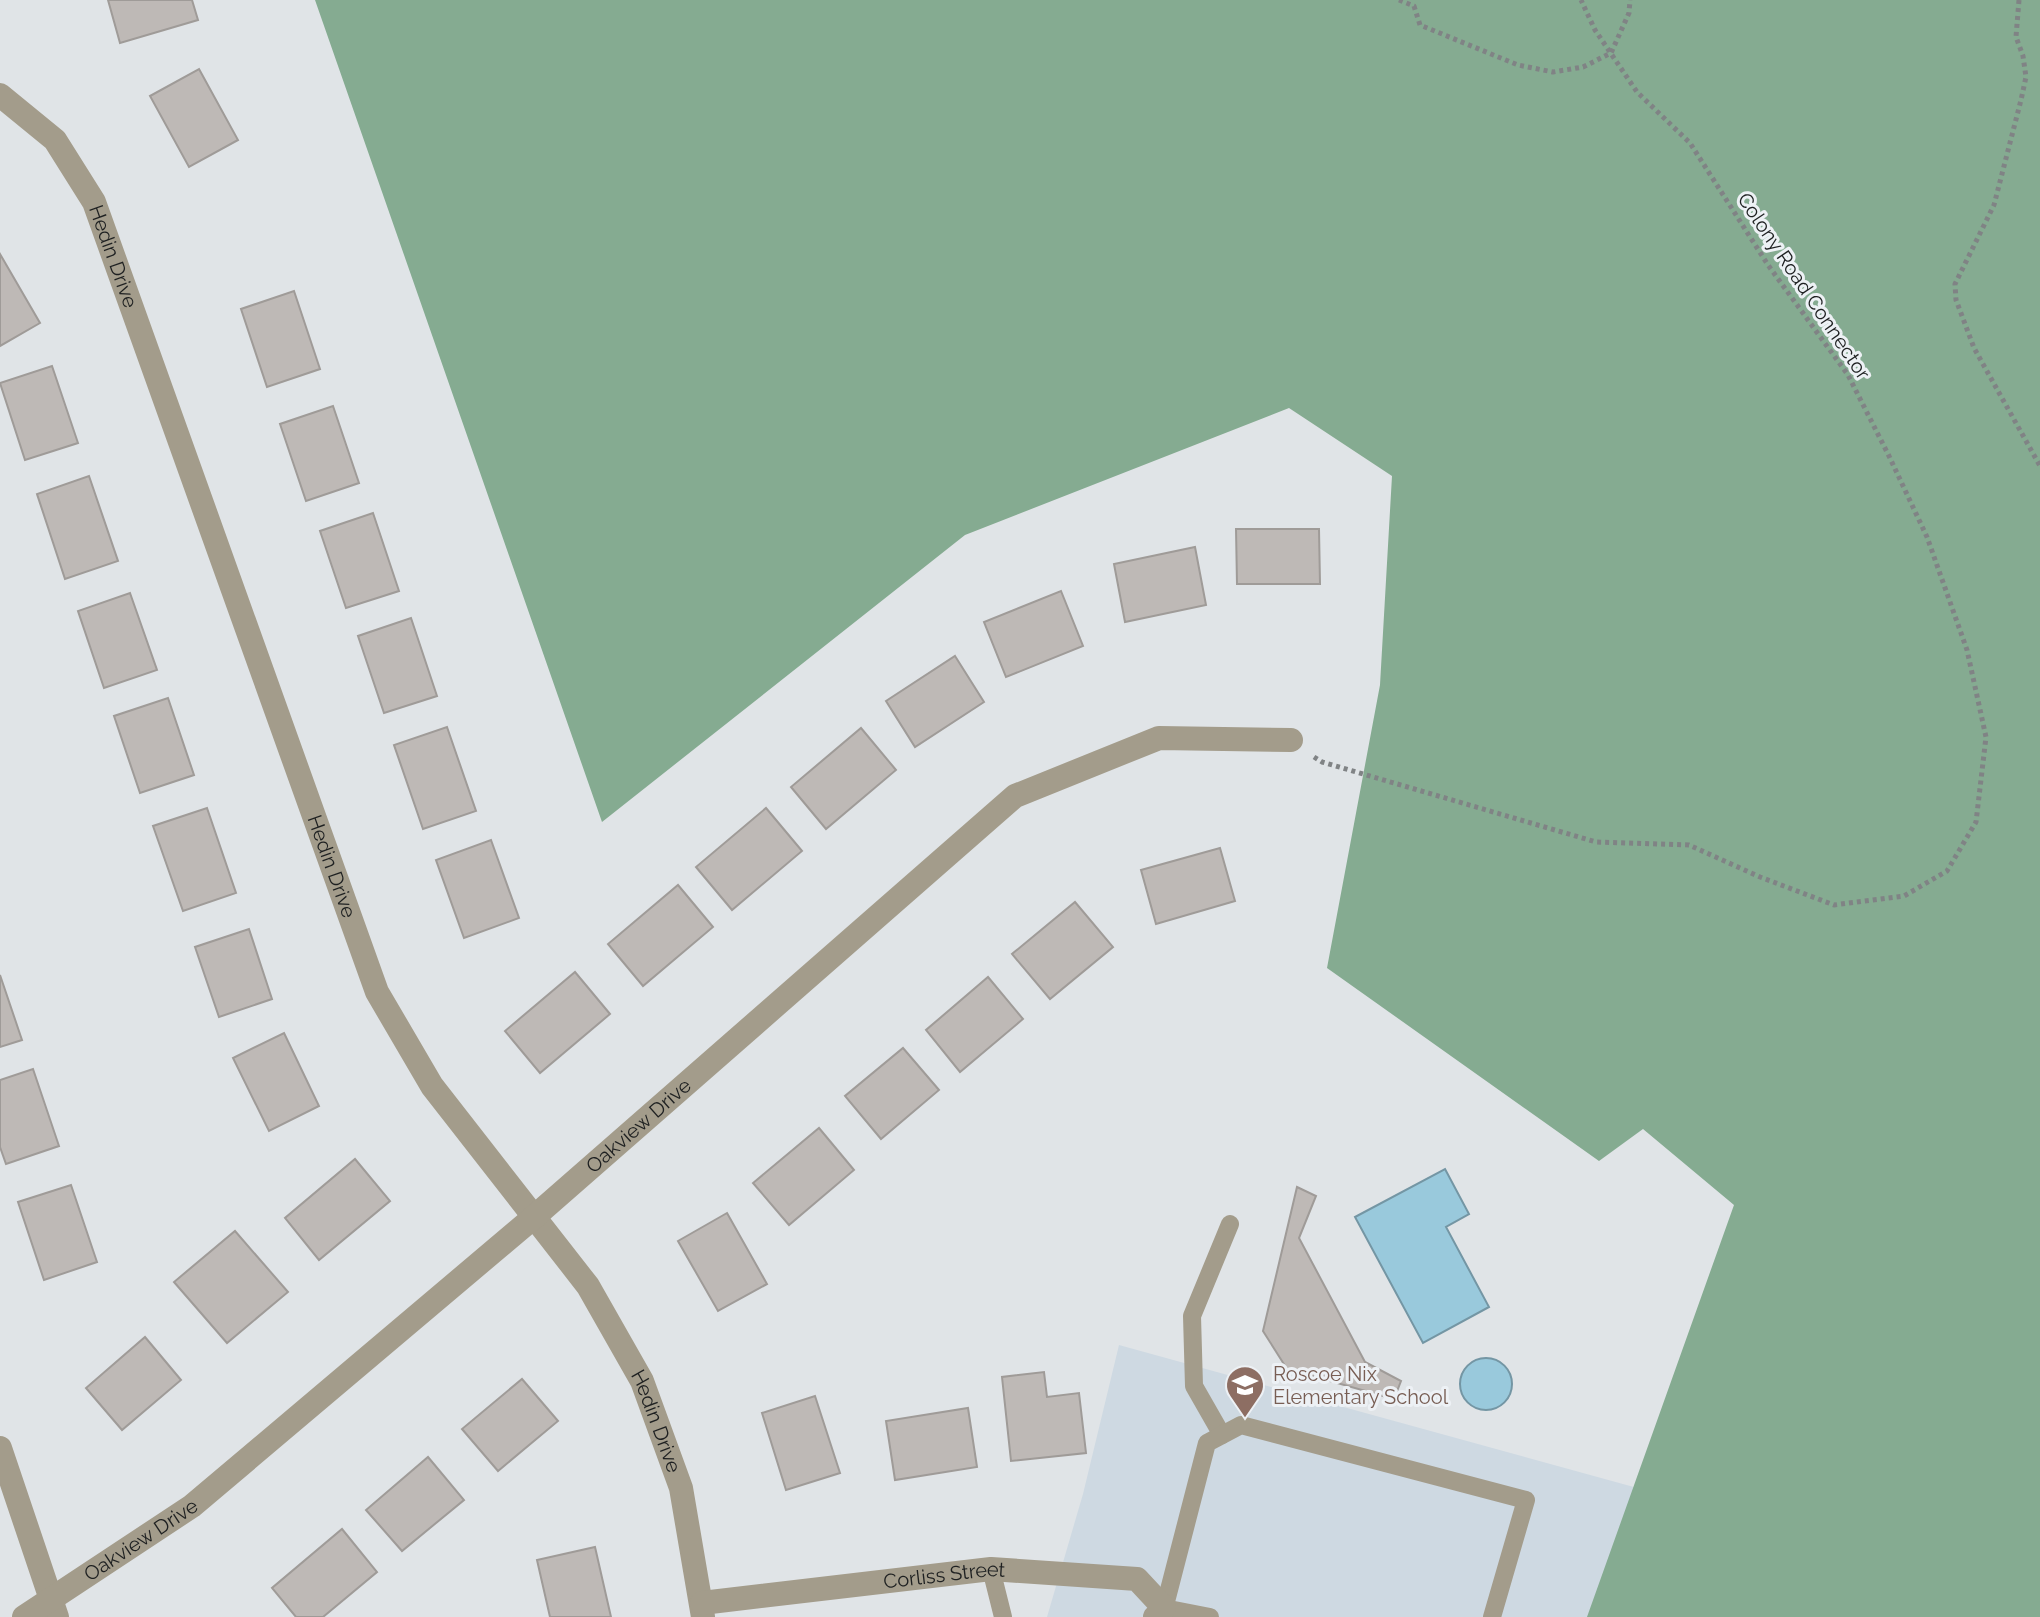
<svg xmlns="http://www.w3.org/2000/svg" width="2040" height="1617" font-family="Raleway,sans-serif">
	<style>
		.built { fill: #ced9e2 }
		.forest { fill: #85ab91 }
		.water { fill: #99c9dc; stroke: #7496a4; stroke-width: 2 }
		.building { fill: #beb9b6; stroke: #9f9b98; stroke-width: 2 }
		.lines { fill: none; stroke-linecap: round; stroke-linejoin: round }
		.path { stroke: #808385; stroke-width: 5; stroke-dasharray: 4 4; stroke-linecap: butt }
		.lane { stroke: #a39c8b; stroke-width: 18 }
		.street { stroke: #a39c8b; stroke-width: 24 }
		.labels { text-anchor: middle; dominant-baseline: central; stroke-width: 6; stroke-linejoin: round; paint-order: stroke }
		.street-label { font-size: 20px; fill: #1e2021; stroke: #edf1f5 }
		.education-label { font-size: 20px; fill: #785e54; stroke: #edf1f5; text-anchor: start }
	</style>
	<rect width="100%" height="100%" fill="#e0e4e7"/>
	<!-- built -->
	<path class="built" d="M1119,1345l591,163 -26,109h-637l36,-123z"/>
	<!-- forest -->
	<path class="forest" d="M315,0h1725v1617h-453l147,-412 -91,-76 -44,32 -272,-193 53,-283 12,-209 -103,-68 -324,127 -363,287z"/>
	<!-- water -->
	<g class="water">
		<path d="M1445,1169l24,45 -23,13 43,80 -66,36 -68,-126z"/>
		<circle cx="1486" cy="1384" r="26"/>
	</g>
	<!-- building -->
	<g class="building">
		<path d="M108,0h84l6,20 -78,23z"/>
		<path d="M199,69l39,71 -49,27 -39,-71z"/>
		<path d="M0,254l40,69 -40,23z"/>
		<path d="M294,291l26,78 -53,18 -26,-78z"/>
		<path d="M52,366l26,77 -53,17 -25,-77z"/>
		<path d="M333,406l26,77 -53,18 -26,-77z"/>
		<path d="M89,476l29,85 -53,18 -28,-85z"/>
		<path d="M373,513l26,78 -53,17 -26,-77z"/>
		<path d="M1236,529h83l1,55h-83z"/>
		<path d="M1195,547l11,58 -81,17 -11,-58z"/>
		<path d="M1061,591l22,55 -77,31 -22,-55z"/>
		<path d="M130,593l27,77 -53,18 -26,-77z"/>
		<path d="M411,618l26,78 -53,17 -26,-77z"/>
		<path d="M955,656l29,46 -69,45 -29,-46z"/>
		<path d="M168,698l26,77 -54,18 -26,-77z"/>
		<path d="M447,727l29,84 -53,18 -29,-84z"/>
		<path d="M861,728l35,42 -70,59 -35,-42z"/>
		<path d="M207,808l29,85 -53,18 -30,-85z"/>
		<path d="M766,808l36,43 -70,59 -36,-43z"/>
		<path d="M491,840l28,78 -55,20 -28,-78z"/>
		<path d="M1220,848l15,53 -79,23 -15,-54z"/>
		<path d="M678,885l35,42 -70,59 -35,-42z"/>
		<path d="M1075,902l38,45 -63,52 -38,-45z"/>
		<path d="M249,929l23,70 -53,18 -24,-70z"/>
		<path d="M575,972l35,42 -70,59 -35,-42z"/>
		<path d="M0,975l22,65 -22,7z"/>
		<path d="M988,977l35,42 -63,53 -34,-42z"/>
		<path d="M284,1033l35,73 -50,25 -36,-73z"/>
		<path d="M903,1048l36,42 -58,49 -36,-43z"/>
		<path d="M33,1069l26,77 -53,18 -6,-17v-67z"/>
		<path d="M819,1128l35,42 -65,55 -36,-42z"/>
		<path d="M355,1159l35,42 -71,59 -34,-42z"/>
		<path d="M71,1185l26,77 -53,18 -26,-78z"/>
		<path d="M1297,1187l19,9 -17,42 66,124 36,19 -7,18 -107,-30 -24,-38z"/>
		<path d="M727,1213l40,71 -49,27 -40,-70z"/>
		<path d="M235,1231l53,61 -61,51 -53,-61z"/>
		<path d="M145,1337l36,43 -59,50 -36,-42z"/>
		<path d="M1044,1372l3,25 32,-4 7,60 -75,8 -9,-84z"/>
		<path d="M522,1379l36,42 -60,50 -36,-42z"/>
		<path d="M815,1396l25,77 -54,17 -24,-77z"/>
		<path d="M968,1408l9,59 -82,13 -9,-59z"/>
		<path d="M428,1457l36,43 -62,51 -36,-41z"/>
		<path d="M342,1529l35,43 -54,45h-27l-24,-29z"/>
		<path d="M595,1547l16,70h-61l-13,-57z"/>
	</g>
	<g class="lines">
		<!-- path -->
		<g class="path">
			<path d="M1399,0l15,6 6,19 98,40 35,7 30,-5 28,-14 18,-40 1,-13"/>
			<path d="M2019,0l-3,37 7,19 3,21 -5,23 -27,105 -39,79 1,16 18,48 66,118"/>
			<path d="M1314,757l8,5 274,80 93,3 71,32 74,28 70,-9 43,-25 29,-49 10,-85 -19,-87 -40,-113 -38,-81 -41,-81 -80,-110 -78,-122 -53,-51 -42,-62 -14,-30"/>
		</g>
		<!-- lane -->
		<g class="lane">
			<path d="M1222,1435l-28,-49 -2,-70 38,-92"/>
			<path d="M991,1569l12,48"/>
			<path d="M1164,1608l46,9"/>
			<path d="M1162,1617l45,-174 34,-18 285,75 -34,117"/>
		</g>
		<!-- street -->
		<g class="street">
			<path id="s1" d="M0,95l55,45 39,62 283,790 55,94 156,200 54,95 39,107 22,129"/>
			<path d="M0,1448l57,169"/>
			<path id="s2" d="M702,1603l289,-34 146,10 27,29 -9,9"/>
			<path id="s3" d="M24,1617l168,-111 342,-289 481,-421 144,-58 132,2"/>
		</g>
	</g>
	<!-- icons -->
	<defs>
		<symbol id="school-pin" viewBox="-11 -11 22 30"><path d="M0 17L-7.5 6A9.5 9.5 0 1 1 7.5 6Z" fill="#8d6e63" stroke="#edf1f5"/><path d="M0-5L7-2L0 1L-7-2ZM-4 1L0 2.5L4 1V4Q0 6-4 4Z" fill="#fff"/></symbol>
	</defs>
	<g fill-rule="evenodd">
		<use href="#school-pin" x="1223" y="1363" width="44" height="60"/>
	</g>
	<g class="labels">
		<!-- street labels -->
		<g class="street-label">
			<text stroke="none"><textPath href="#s1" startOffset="202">Hedin Drive</textPath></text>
			<text transform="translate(1804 286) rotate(56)">Colony Road Connector</text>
			<text stroke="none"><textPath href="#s1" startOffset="850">Hedin Drive</textPath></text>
			<text stroke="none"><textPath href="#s3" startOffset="788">Oakview Drive</textPath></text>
			<text stroke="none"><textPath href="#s1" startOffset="1498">Hedin Drive</textPath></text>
			<text stroke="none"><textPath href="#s3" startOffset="140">Oakview Drive</textPath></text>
			<text stroke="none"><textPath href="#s2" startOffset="244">Corliss Street</textPath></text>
		</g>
		<!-- education labels -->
		<g class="education-label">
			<text x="1273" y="1374">Roscoe Nix<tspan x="1273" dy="23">Elementary School</tspan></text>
		</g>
	</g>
</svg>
